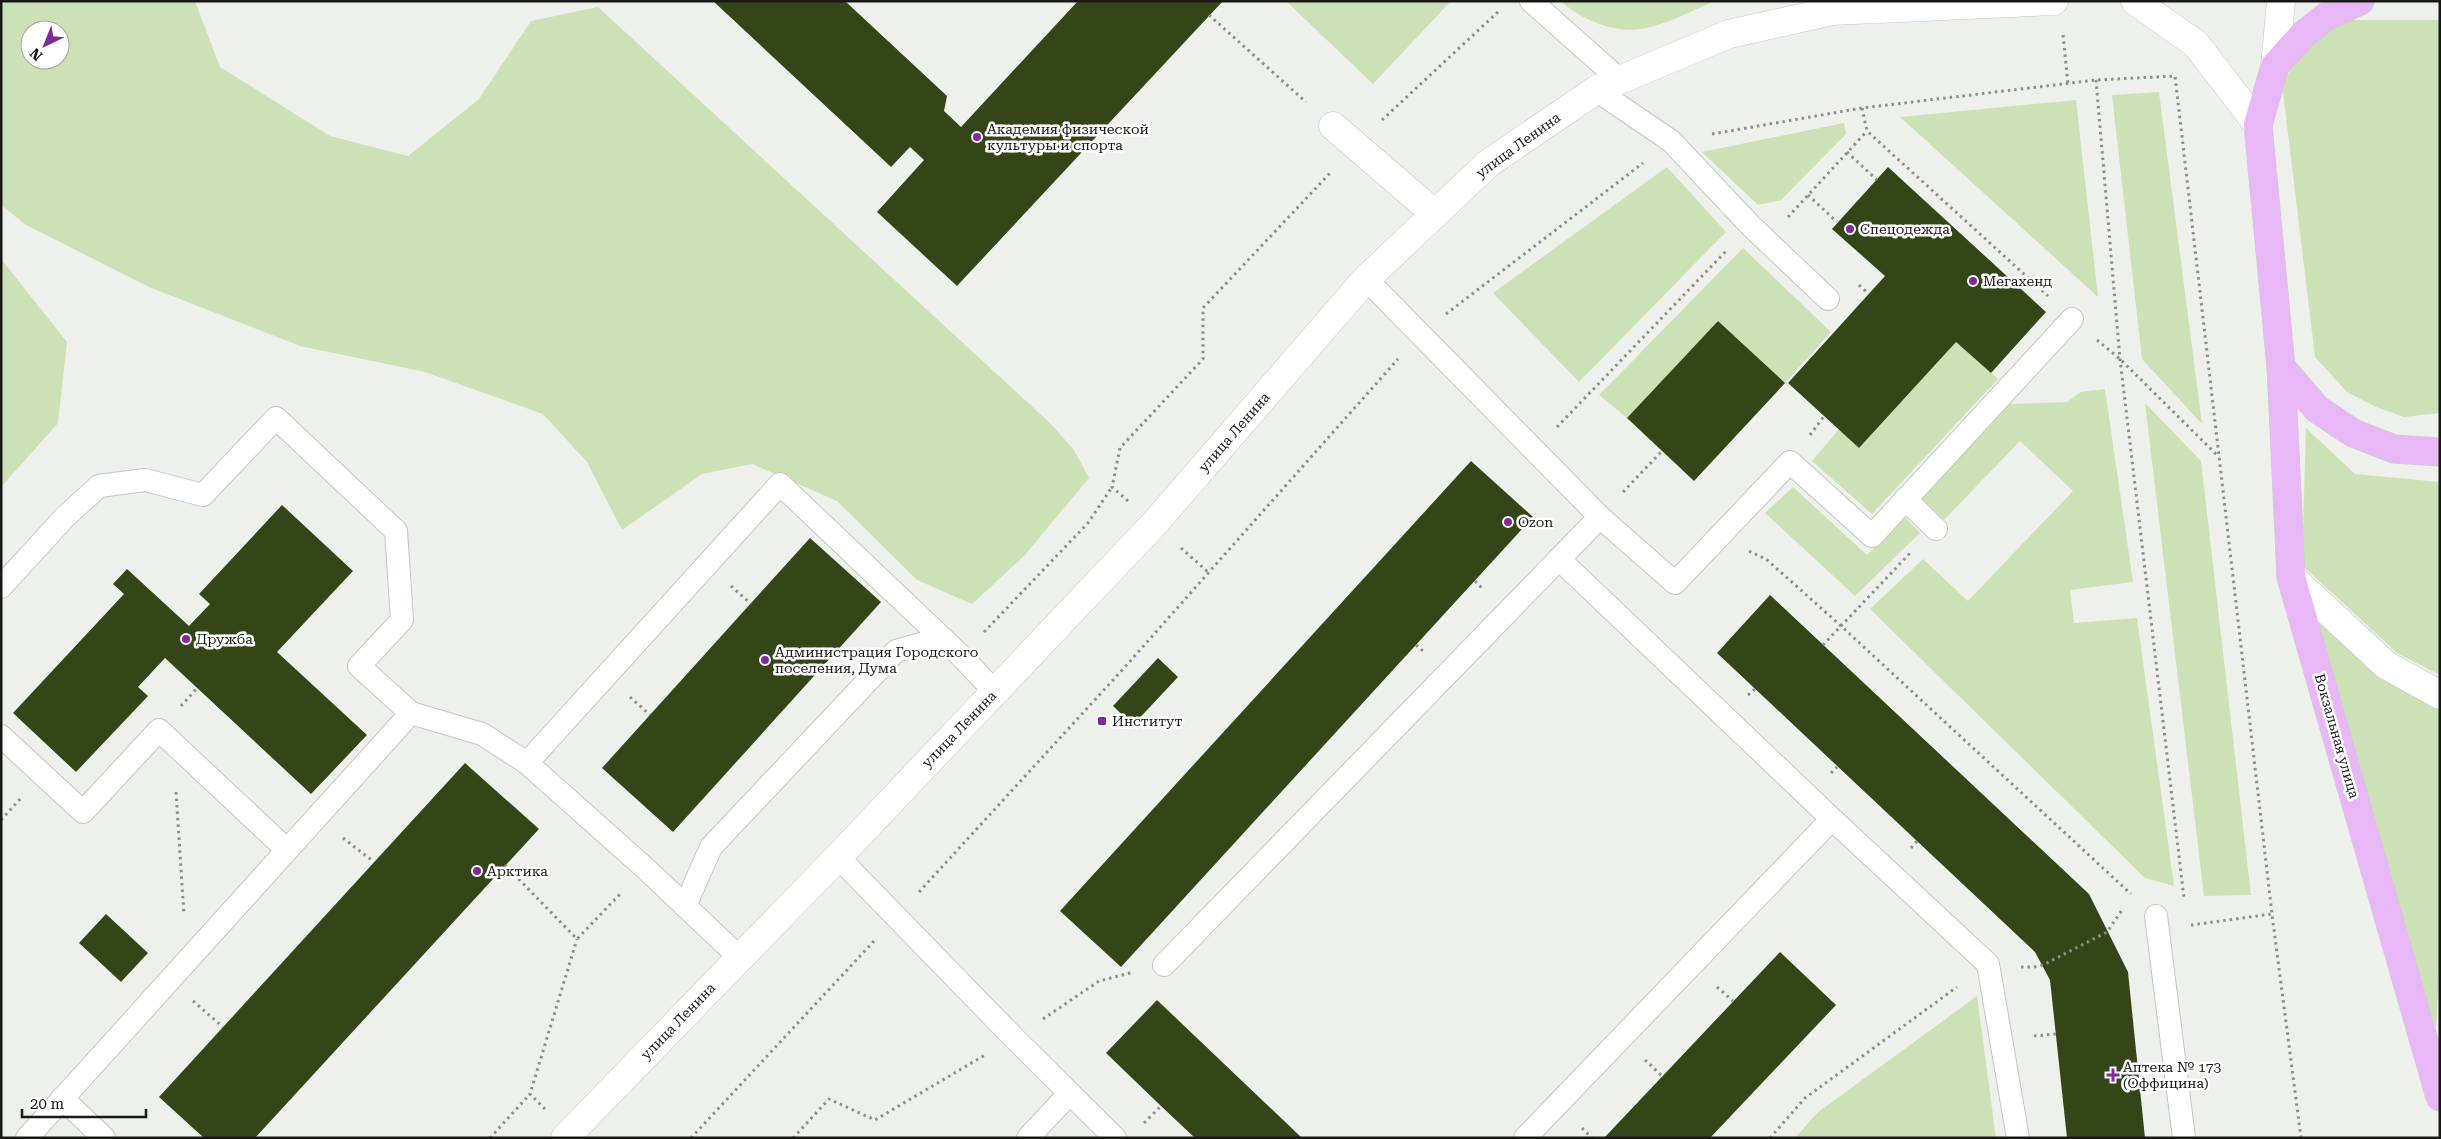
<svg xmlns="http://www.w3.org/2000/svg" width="2441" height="1139" font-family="'Roboto Serif',serif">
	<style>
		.green { fill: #cde1b6; fill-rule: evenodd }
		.building { fill: #344618 }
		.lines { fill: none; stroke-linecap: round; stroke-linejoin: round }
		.service-casing { stroke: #c4c7c1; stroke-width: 24 }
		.minor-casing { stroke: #c4c7c1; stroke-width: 29 }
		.tertiary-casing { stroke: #c4c7c1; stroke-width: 29 }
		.primary-casing { stroke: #ccc; stroke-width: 29 }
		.path { stroke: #8d8f8b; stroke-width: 3; stroke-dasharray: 2.5 4; stroke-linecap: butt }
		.service { stroke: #fff; stroke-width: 22 }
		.minor { stroke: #fff; stroke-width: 28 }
		.tertiary { stroke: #fff; stroke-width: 28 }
		.primary { stroke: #e8b8f6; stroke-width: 28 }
		.poi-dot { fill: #802997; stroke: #fff; stroke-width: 2 }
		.labels { text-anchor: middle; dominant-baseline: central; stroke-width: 5; stroke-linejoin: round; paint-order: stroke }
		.poi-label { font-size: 14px; fill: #181917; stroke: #fff; text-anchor: start }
		.street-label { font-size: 14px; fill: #181917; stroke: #fff }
	</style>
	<rect width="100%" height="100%" fill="#eef1eb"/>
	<!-- green -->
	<g class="green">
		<path d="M1,1h194l25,66 110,69 78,20 71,-57 52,-78 67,-14 453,417 23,26 15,28 -65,78 -52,48 -55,-24 -80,-79 -85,-37 -50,10 -80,56 -35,-68 -44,-48 -118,-42 -125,-26 -151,-59 -123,-62 -25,-20zM30,30h30v30h-30z"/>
		<path d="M1286,1h165l-78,83z"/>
		<path d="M1561,1h154c-21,9 -42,20 -64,26 -30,9 -68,-5 -90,-26z"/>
		<path d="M2343,20h97v393l-36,4 -28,-10 -29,-15 -32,-35 -33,-273 29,-44z"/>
		<path d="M2159,92l43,332 -60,-65 -30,-264z"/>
		<path d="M2076,100l22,197 -198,-180z"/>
		<path d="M1844,123l2,11 -65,66 -23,5 -56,-53z"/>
		<path d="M1667,167l59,65 -147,150 -86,-89z"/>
		<path d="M1743,248l88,84 -46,51 -67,-62 -91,97 -28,-23z"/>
		<path d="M1,259l66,83 -9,81 -57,64z"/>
		<path d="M1956,342l42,37 -126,135 -60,-53 27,-32 21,18z"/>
		<path d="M2105,389l28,193 -63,8 4,33 63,-5 37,268 -29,-8 -275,-269 53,-50 45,42 105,-110 -53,-50 -76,79 -24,-23 89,-93 58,-2 14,-10z"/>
		<path d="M2145,403l56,58 50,434 -47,1z"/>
		<path d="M2306,428l49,46 85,8v193l-43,-22 -95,-88z"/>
		<path d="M1793,487l74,68 38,-38 15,16 -65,63 -90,-83z"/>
		<path d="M2313,615l64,60 63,34v243l-4,77 -65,-204z"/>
		<path d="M1977,996l19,142h-201l22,-25z"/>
	</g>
	<!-- building -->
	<g class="building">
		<path d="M713,1h132l102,95 -3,15 17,16 117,-126h145l-266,285 -80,-74 47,-52 -14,-13 -19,20z"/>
		<path d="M1888,167l158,145 -55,61 -35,-31 -97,106 -71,-65 97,-107 -53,-47z"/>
		<path d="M1718,321l67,62 -91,98 -67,-63z"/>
		<path d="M1471,461l62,56 -412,450 -61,-56z"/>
		<path d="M282,505l71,66 -76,81 90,83 -56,59 -146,-136 -27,29 10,9 -72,76 -63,-59 111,-119 -11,-10 14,-15 62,57 21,-22 -11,-10z"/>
		<path d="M810,538l71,64 -208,230 -71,-64z"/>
		<path d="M1770,595l319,299 39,78 17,166h-78l-17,-158 -15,-28 -318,-299z"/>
		<path d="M1158,658l20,19 -45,48 -20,-19z"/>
		<path d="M465,763l74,66 -284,309h-51l-45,-41z"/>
		<path d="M106,914l42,39 -27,29 -42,-39z"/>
		<path d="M1780,952l56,53 -126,133h-106z"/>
		<path d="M1157,1000l145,138h-107l-34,-32 -55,-53z"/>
	</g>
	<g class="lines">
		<defs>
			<g id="service">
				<path d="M1531,1l90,80"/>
				<path d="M1596,90l75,51 80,85 77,73"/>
				<path d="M1366,279l234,238 -41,42"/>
				<path d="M1905,499l31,30"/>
				<path d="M1600,517l75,66 115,-121 82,74 200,-217"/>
				<path d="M1,587l64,-70 34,-31 46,-6 58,15 73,-77 120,113 6,89 -43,46 52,47 71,21 45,29 118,105 95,90"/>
				<path d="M1,736l82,76 76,-82 128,120"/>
				<path d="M527,763l253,-279 181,172 34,36"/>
				<path d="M1832,819l156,145 30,174"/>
				<path d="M838,857l176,181 101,100"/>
				<path d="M685,906l26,-59 185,-196 46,-13"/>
				<path d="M2156,916l28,222"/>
				<path d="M1164,965l395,-406 273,260 -307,319"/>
				<path d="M62,1098l42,40"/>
				<path d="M27,1138l384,-425"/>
				<path d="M1028,1138l41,-44"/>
			</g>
			<g id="minor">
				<path d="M2275,66l6,-65"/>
				<path d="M1333,126l102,88"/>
			</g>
			<g id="tertiary">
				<path d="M2135,1l61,43 62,81"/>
				<path d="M2291,577l95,88 54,30"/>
				<path d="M565,1138l273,-281 316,-333 212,-245 123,-116 107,-73 133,-56 103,-23 222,-10"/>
			</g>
			<g id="primary">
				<path d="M2360,1l-33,15 -24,19 -28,31 -17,59 23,242 36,42 36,24 41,16 46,3"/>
				<path d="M2281,367l10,210 149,520"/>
			</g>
		</defs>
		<!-- service casing -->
		<use href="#service" class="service-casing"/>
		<!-- minor casing -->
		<use href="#minor" class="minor-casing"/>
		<!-- tertiary casing -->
		<use href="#tertiary" class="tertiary-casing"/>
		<!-- primary casing -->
		<use href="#primary" class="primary-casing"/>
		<!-- path -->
		<g class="path">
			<path d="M1209,15l97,87"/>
			<path d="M2063,35l5,49"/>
			<path d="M2096,80l24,279 64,539"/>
			<path d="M1862,108l5,23 181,165"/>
			<path d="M1382,120l118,-110"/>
			<path d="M1712,134l150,-26 234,-28 79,-4 97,838 29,224"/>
			<path d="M1847,152l30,28"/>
			<path d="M1808,195l29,27"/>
			<path d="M1788,217l79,-86"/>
			<path d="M1859,285l10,9"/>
			<path d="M1446,314l197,-151"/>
			<path d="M2097,340l23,19 99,98"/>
			<path d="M1557,427l171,-178"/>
			<path d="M1810,435l14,-19"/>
			<path d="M1623,492l39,-41"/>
			<path d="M1128,501l-16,-14 8,-39 83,-89v-51l129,-137"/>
			<path d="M1181,548l28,25"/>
			<path d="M1749,551l17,8 74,66 291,269"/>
			<path d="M1475,581l8,8"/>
			<path d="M731,586l20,18"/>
			<path d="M984,632l104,-109 24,-36"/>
			<path d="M1416,645l7,6"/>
			<path d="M1823,645l89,-94"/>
			<path d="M1748,695l7,-6"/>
			<path d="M630,697l20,18"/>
			<path d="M181,706l16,-18"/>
			<path d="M1831,773l6,-6"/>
			<path d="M176,792l8,123"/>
			<path d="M1,820l20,-22"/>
			<path d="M343,838l31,24"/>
			<path d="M1911,848l6,-7"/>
			<path d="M505,865l72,74 45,-47"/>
			<path d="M919,892l205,-224 274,-309"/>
			<path d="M2191,925l81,-11"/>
			<path d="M2021,967h13l9,-2 64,-33 15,-22"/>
			<path d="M1717,987l16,14"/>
			<path d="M193,1001l30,26"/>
			<path d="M1043,1019l56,-38 35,-9"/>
			<path d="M2034,1036l22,-2"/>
			<path d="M1645,1060l17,16"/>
			<path d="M545,1109l-15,-15 47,-155"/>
			<path d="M1144,1123l17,-17"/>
			<path d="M1582,1128l10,10"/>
			<path d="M490,1138l40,-44"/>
			<path d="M691,1138l183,-197"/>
			<path d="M793,1138l36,-39 46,21 110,-65"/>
			<path d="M1770,1138l35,-40 152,-111"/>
		</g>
		<!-- service -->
		<use href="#service" class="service"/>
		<!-- minor -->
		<use href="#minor" class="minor"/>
		<!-- tertiary -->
		<use href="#tertiary" class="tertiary"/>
		<!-- primary -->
		<use href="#primary" class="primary"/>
	</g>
	<!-- markers -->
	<g class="poi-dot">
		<circle cx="977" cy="137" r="5"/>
		<circle cx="1850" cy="229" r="5"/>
		<circle cx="1973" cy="281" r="5"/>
		<circle cx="1508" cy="522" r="5"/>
		<circle cx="186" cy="639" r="5"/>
		<circle cx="765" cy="660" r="5"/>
		<rect x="1097" y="716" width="10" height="10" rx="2.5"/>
		<circle cx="477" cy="871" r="5"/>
		<path d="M2110.5 1067.5h5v5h5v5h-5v5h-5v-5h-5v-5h5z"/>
	</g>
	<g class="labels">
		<!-- poi labels -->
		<g class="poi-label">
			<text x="987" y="129">Академия физической<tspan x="987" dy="16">культуры и спорта</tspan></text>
			<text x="1860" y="229">Спецодежда</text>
			<text x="1983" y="281">Мегахенд</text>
			<text x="1518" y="522">Ozon</text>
			<text x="196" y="639">Дружба</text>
			<text x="775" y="652">Администрация Городского<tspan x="775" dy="16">поселения, Дума</tspan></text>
			<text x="1112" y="721">Институт</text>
			<text x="487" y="871">Арктика</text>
			<text x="2123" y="1067">Аптека № 173<tspan x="2123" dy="16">(Оффицина)</tspan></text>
		</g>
		<!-- street labels -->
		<g class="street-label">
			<text transform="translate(1518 145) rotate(-36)">улица Ленина</text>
			<text transform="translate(1234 432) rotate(-49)">улица Ленина</text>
			<text transform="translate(959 729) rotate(-46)">улица Ленина</text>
			<text transform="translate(2337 736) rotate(74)">Вокзальная улица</text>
			<text transform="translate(678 1021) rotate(-46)">улица Ленина</text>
		</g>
	</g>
	<!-- border -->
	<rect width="2441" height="1139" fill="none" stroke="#181917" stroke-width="5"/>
	<!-- north arrow -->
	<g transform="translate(45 45) rotate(223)"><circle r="24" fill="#ffffff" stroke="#a3a3a2"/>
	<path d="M0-4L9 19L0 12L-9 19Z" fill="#802997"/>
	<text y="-8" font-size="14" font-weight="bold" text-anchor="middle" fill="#181917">N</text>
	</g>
	<!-- scale -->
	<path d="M22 1109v8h124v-8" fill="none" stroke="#181917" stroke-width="2.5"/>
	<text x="30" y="1109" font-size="15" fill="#181917" stroke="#ffffff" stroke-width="4" paint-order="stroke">20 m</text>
</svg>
